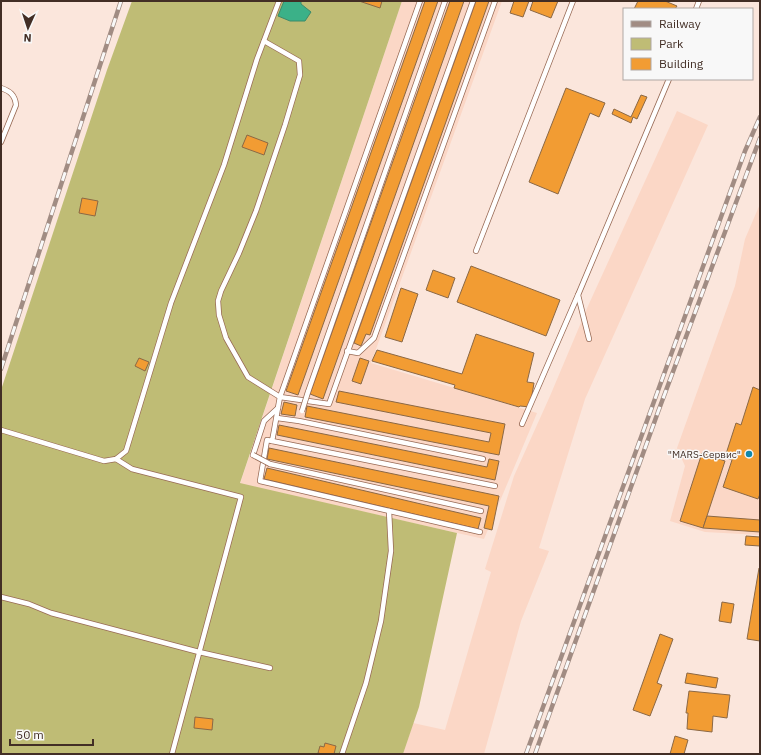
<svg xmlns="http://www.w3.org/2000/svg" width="761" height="755" font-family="'IBM Plex Sans',sans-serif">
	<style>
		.built { fill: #fbd7c6 }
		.green { fill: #bfbc75 }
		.water { fill: #3bb188; stroke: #3d8a6a }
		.building { fill: #f29c33; stroke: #8b6845 }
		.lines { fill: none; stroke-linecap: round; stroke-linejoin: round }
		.service-casing { stroke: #986a55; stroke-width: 6 }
		.service { stroke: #fff; stroke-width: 4.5 }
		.rail-casing { stroke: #a18c83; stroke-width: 4.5 }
		.rail { stroke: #f8f8f8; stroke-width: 3; stroke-dasharray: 9; stroke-linecap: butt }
		.service-bridge-casing { stroke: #986a55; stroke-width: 6; stroke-linecap: butt }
		.service-bridge { stroke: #fff; stroke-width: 4.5 }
		.poi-dot { fill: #0f87ab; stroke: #f8f8f8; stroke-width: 1.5 }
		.labels { text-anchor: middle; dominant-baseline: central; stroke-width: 3; stroke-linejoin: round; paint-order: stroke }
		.poi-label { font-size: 10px; fill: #422e25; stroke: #f8f8f8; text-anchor: end }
	</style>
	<rect width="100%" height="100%" fill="#fbe6dc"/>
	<!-- built -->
	<g class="built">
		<path d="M402,1h100l-131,362 166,50 -53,126 -244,-55z"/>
		<path d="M677,111l31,14 -123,274 -46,149 10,3 -28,70 -37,133h-81l10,-31 32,7 46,-158 -6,-3 29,-93 36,-80 38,-90z"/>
		<path d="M760,204v331l-55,-3 -35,-11 15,-55 -8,-18 58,-162 10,-47z"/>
	</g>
	<!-- green -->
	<path class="green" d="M132,1h270l-162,482 217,50 -38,174 -16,47h-402v-364l106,-320z"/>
	<!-- water -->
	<path class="water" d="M284,1h17v3l10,8 -6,9h-15l-12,-5z"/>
	<!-- building -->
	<g class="building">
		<path d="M359,1h23l-2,7z"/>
		<path d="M425,1h13l-140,394 -12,-4z"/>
		<path d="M450,1h14l-141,398 -13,-5z"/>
		<path d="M476,1h13l-119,334 -4,-1 -5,12 -7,-3z"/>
		<path d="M514,1h15l-6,16 -13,-4z"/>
		<path d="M533,1h25l-7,17 -21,-8z"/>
		<path d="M638,1h27l12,5 -2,3h-41z"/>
		<path d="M566,88l39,15 -6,14 -9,-4 -32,81 -29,-12z"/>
		<path d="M641,95l6,2 -10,22 -4,-2 -2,6 -19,-9 2,-5 17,8z"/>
		<path d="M247,135l21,8 -4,12 -22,-8z"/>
		<path d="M82,198l16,3 -3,15 -16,-3z"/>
		<path d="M471,266l89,34 -14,36 -89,-34z"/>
		<path d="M433,270l22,8 -7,20 -22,-8z"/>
		<path d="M401,288l17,6 -16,48 -17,-5z"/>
		<path d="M476,334l58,19 -7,29 7,1 -4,24 -10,-1 -1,1 -65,-19 1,-3 -83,-24 5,-11 85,24z"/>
		<path d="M139,358l10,4 -4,9 -10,-5z"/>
		<path d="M360,358l9,3 -8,23 -9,-3z"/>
		<path d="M753,387l7,3v104l-2,5 -35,-12 9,-27 -7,-3 11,-34 5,2z"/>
		<path d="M339,391l166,33 -6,31 -194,-38 2,-11 182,36 2,-9 -155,-31z"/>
		<path d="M284,402l13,3 -2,11 -14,-2z"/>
		<path d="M279,425l208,42 2,-8 10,2 -4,19 -218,-45z"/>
		<path d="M269,448l230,48 -7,34 -8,-2 5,-22 -222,-47z"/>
		<path d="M702,453l23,8 -22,67 -23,-7z"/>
		<path d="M267,468l214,50 -3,11 -214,-50z"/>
		<path d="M707,516l53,4v12l-57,-4z"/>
		<path d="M746,536l14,1v9l-15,-1z"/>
		<path d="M759,568l1,1v72l-13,-2z"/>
		<path d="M722,602l12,2 -3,19 -12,-2z"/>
		<path d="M660,634l13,5 -16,44 5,2 -12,31 -17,-6z"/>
		<path d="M687,673l31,5 -2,10 -31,-5z"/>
		<path d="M689,691l41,4 -3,23 -14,-2 -1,16 -25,-3 1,-16h-2z"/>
		<path d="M195,717l18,2 -1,11 -18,-2z"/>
		<path d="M675,736l13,4 -4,14h-14z"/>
		<path d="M325,743l11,3 -2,8h-11l-5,-1 2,-7 4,1z"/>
	</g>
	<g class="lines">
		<defs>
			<g id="service">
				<path d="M420,1l-140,396c-3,15 -5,30 -8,44l-5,-1 -7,41 220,51"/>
				<path d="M696,9l3,-8"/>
				<path d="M264,41l35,20 1,14 -15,50 -29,86 -17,42 -18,38 -3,10 1,14 7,23 22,39 32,20 49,7 144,-403"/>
				<path d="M1,88c9,3 14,7 15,17l-15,37"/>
				<path d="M476,251l97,-250"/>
				<path d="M589,339l-11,-44 91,-216"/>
				<path d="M347,351l11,2 16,-15 121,-337"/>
				<path d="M308,392l137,-391"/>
				<path d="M277,418l22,3 184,38"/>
				<path d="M522,424l56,-129"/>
				<path d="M1,430l103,31 12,-2 10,-8 45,-148 53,-138 33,-106 22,-58"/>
				<path d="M272,441l223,45"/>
				<path d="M253,455l11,-34 14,-13"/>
				<path d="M116,459l16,10 109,28 -69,257"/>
				<path d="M270,464l211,47"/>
				<path d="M1,597l28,7 22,9 148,39 71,16"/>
				<path d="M342,754l24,-71 15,-62 10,-70 -2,-40"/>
			</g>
		</defs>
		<!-- service casing -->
		<use href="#service" class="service-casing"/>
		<!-- service -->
		<use href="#service" class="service"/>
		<defs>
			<g id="rail">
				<path d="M1,369l120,-368"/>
				<path d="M526,754l219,-603 15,-34"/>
				<path d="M535,754l123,-342 102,-274"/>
			</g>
		</defs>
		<!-- rail casing -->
		<use href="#rail" class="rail-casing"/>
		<!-- rail -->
		<use href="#rail" class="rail"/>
		<defs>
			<g id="service-bridge">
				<path d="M302,411l6,-19"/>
				<path d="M253,455l17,9"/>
			</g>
		</defs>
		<!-- service-bridge casing -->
		<use href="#service-bridge" class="service-bridge-casing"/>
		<!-- service-bridge -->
		<use href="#service-bridge" class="service-bridge"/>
	</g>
	<!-- markers -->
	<circle class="poi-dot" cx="749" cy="454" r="4"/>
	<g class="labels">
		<!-- poi labels -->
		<g class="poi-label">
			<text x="741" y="454">"MARS-Сервис"</text>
		</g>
	</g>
	<!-- border -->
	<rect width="761" height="755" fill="none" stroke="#422e25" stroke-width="4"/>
	<!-- legend -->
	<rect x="623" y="8" width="130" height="72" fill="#f8f8f8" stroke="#afa7a4"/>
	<rect x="631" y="21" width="20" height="6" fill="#a18c83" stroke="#afa7a4"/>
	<text x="659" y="28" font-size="12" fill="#422e25">Railway</text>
	<rect x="631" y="38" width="20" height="12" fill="#bfbc75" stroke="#afa7a4"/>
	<text x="659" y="48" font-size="12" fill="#422e25">Park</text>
	<rect x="631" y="58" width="20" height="12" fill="#f29c33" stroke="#afa7a4"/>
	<text x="659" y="68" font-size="12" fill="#422e25">Building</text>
	<!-- north arrow -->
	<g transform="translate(28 28) rotate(183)" stroke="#f8f8f8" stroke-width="3" paint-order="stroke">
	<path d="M0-3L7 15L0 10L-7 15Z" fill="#422e25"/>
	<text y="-6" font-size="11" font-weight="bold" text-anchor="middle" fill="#422e25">N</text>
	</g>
	<!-- scale -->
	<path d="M10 739v6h83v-6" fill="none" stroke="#422e25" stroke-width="2"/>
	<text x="16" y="739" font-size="12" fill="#422e25" stroke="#f8f8f8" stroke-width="3" paint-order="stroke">50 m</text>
</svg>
